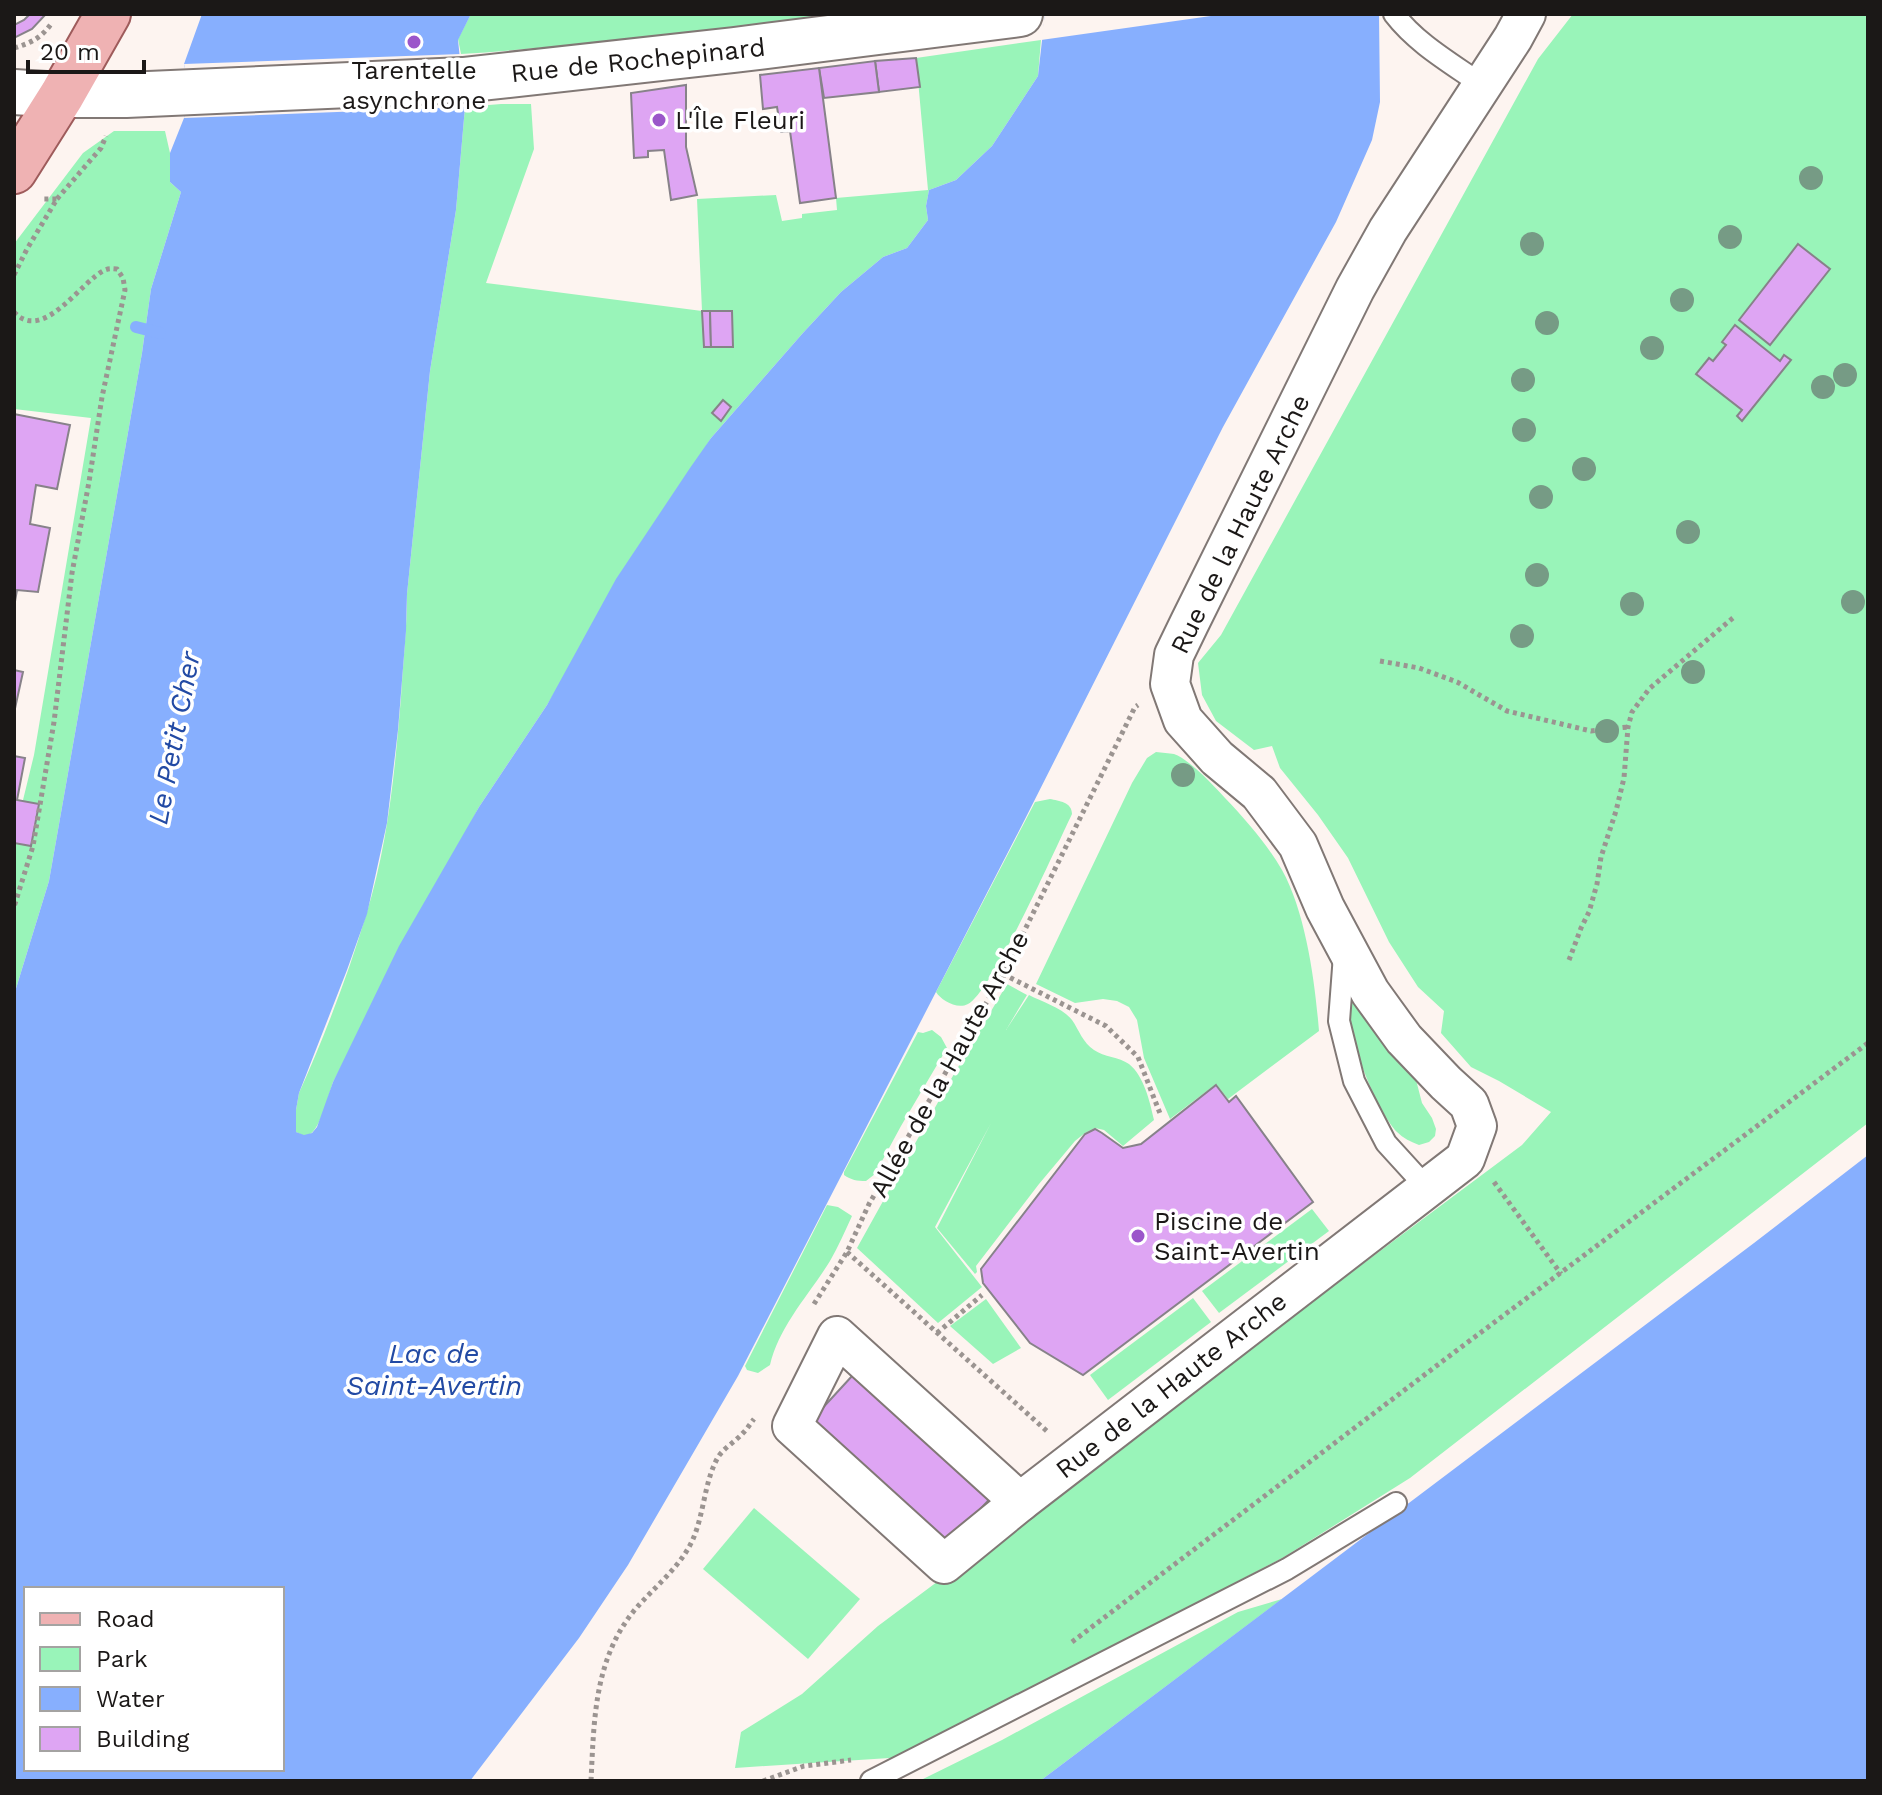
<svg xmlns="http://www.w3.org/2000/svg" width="1882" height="1795" font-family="'Work Sans',sans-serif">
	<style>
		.green { fill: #99f4b9; fill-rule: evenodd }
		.water { fill: #87affe; fill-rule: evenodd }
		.pier { fill: #fdf4f0 }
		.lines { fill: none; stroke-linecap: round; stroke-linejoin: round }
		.stream { stroke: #87affe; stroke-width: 12 }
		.building { fill: #dea5f3; stroke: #878289; stroke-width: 2 }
		.lane-casing { stroke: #817875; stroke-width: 24 }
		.street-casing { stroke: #817875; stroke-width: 42 }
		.secondary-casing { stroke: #817875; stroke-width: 48 }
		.primary-casing { stroke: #9e5b5b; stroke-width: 48 }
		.path { stroke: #9b9491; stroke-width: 5; stroke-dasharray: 4 4; stroke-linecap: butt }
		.lane { stroke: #fff; stroke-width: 20 }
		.street { stroke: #fff; stroke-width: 38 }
		.secondary { stroke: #fff; stroke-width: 44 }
		.primary { stroke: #efb2b3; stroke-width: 44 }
		.tree { fill: #769b85 }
		.poi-dot { fill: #9b56ca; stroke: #fff; stroke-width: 3 }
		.labels { text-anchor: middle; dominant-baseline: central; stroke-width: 7; stroke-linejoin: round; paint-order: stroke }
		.street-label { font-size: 26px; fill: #1b1817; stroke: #fff }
		.poi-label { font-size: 26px; fill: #1b1817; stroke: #fff; text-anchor: start }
		.water-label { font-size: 28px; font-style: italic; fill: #224aa4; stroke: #fff }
	</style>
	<rect width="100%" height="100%" fill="#fdf4f0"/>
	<!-- green -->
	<g class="green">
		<path d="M471,14h352l1,2c-121,15 -242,30 -363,38l-3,-15z"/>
		<path d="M1573,14h295v1109l-458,355 -126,79 -379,200 -170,11 6,-36 61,-38 76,-68 644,-481 29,-33 -52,-31 -28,-14 -30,-34 3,-22 -26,-24 -29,-45 -41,-84 -30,-43 -38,-47 -8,-22 -18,4 -38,-29 -14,-26 -4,-32 23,-28 317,-576z"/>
		<path d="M1041,40l-3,36 -46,70 -36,34 -27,10 -3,16 2,14 -21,28 -24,9 -42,35 -39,42 -91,104 -164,267 -68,102 -146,275c-4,12 -13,47 -23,52 -6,3 -8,1 -14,-2v-22l3,-17c26,-58 49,-118 67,-178 22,-70 29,-145 35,-218 2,-34 6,-69 6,-103l23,-223 26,-161 9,-103 36,-3h30l3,45 -48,134 216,28 -5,-112 79,-4 6,26 20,-3v-4l35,-4 -1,-12 92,-8 -12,-132zM703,311h29l1,36h-29z"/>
		<path d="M114,131h51l5,22v29l11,10 -30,97 -9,64 -93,528 -35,114v-158l20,-82 57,-337 -77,-9v-165l69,-91z"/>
		<path d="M1156,752c6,1 13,1 18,2 15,5 40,32 51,44 21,22 42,46 57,72 24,43 33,112 37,161l-91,68 -12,-15 -46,35 -26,-61 -7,-38 -8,-13 -12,-6 -14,-2 -28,4 -39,-19 96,-201 15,-25z"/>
		<path d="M1050,799c9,2 22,3 22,15 -15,31 -80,178 -104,190 -11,6 -27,-4 -32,-12l99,-190z"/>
		<path d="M1007,984l20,11 -21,35 23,-35c13,7 34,13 43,25 7,10 11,23 22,30 10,7 25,7 35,14 15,12 21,38 25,56l-31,26 -19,-16 -9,-2 -10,5 -10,8 -36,43 -63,82 1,6 -2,2 -38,-46 54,-105 -56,104 47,60 -44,36 -81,-75 90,-162z"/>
		<path d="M1352,1003l7,3 56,70 7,27 10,15 4,11 -1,7 -6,6 -10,3c-8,-3 -16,-7 -22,-13 -20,-21 -54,-101 -45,-129z"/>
		<path d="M932,1030l9,7 6,11 -46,78 -26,48 -9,7c-9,0 -15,-1 -22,-6v-3l74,-140 5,1z"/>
		<path d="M827,1205l11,2 14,9c-7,15 -14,31 -22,45 -21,34 -51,65 -60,104l-12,8 -11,-3 -2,-4z"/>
		<path d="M1312,1209l17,22 -110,82 -17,-22z"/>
		<path d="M1193,1298l18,24 -103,78 -18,-25z"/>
		<path d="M986,1299l35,49 -28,16 -43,-38z"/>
		<path d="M754,1508l106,91 -52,60 -105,-90z"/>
		<path d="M1282,1599l-242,182h-121l83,-41 236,-128z"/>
	</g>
	<!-- water -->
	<g class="water">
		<path d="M202,14h269l-13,26 7,67 -9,103 -26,161 -23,223 -1,37 -8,99 -11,93 -20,91 -20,56 -48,123 -3,17v22l8,3 8,-2 5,-6 16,-45 66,-136 80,-139 68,-102 69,-126 74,-111 21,-30 91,-104 39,-42 42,-35 24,-9 21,-28 -2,-14 3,-16 27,-10 36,-34 46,-70 7,-62h334l1,88 -8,38 -36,82 -113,205 -202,400 -283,549 -110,189 -49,73 -109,143h-456v-786l35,-114 93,-528 9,-64 30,-97 -11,-10v-29l14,-35 6,-27 -6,-27zM26,1589h256v180h-256z"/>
		<path d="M1868,1155v626h-828l714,-538z"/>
	</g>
	<!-- pier -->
	<g class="pier">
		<path d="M1045,14h180l-184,26z"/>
		<path d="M461,54l4,53 -281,11 6,-27 -6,-27z"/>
	</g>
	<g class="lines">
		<!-- stream -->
		<path class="stream" d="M136,327l24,6"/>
	</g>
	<!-- building -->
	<g class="building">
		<path d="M30,14h16l-14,15 -18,9v-13l10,-5z"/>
		<path d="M916,58l4,29 -41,5 -4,-31z"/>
		<path d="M875,61l4,31 -55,6 -5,-30z"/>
		<path d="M819,68l17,130 -36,5 -10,-72 -9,1 -4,-25 -14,2 -3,-34z"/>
		<path d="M686,85v62l11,48 -26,5 -7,-50 -16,1v6l-14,1 -3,-65z"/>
		<path d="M1798,244l32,25 -60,76 -31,-25z"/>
		<path d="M702,311h8l1,36h-7z"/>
		<path d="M710,311h22l1,36h-22z"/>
		<path d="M1735,325l45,36 4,-6 7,5 -49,61 -5,-5 5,-6 -46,-36 13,-16 4,3 13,-16 -4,-3z"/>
		<path d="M723,400l8,7 -10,14 -9,-8z"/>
		<path d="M14,414l56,11 -13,64 -21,-4 -6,39 20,4 -12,64 -21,-2 -3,17z"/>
		<path d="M14,670l9,2 -9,41z"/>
		<path d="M14,756l11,2 -8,42 22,4 -8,42 -17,-3z"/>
		<path d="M1216,1085l13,17 7,-6 77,106 -230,173 -53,-32 -47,-60 -2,-14 104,-135 10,-5 7,4 21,15 18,-4z"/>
		<path d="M864,1363l135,126 -57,61 -135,-125z"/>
	</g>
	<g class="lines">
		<defs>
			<g id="lane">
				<path d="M1394,14c23,30 57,49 88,71"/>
				<path d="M1344,955l-5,66 15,60 32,62 41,45"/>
				<path d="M871,1781l416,-212 109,-66"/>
			</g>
			<g id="street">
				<path d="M837,1336l183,166 -76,62 -152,-138z"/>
				<path d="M1020,1502l445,-343 12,-33 -8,-22 -23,-21 -42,-44 -34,-47 -45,-84 -27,-63 -39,-52 -42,-35 -34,-38 -13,-36 4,-29 15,-31 166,-335 33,-59 125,-192 13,-24"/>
			</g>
			<path id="secondary" d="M14,92l48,3h64l337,-15 271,-30 286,-36"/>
			<path id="primary" d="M14,171l48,-76 46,-81"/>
		</defs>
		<!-- lane casing -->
		<use href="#lane" class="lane-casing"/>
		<!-- street casing -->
		<use href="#street" class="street-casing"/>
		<!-- secondary casing -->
		<use href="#secondary" class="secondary-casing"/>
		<!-- primary casing -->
		<use href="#primary" class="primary-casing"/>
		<!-- path -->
		<g class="path">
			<path d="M14,48c17,-5 27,-10 37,-24"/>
			<path d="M57,199l44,-51 5,-12"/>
			<path d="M14,275l13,-26 30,-50h-13"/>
			<path d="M14,312c29,32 68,-32 91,-42 5,-2 7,-1 12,-1l6,9 2,12 -23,107 -13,85 -17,91 -18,149 -21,124 -19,61"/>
			<path d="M1380,661l39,7 38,14 50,29 84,20 37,-4"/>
			<path d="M1569,960l12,-32 8,-16 8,-28 4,-27 15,-46 8,-33 4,-51 4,-15 17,-23 85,-72"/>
			<path d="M1003,974l103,52 32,31 23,59"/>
			<path d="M1494,1182l67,92"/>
			<path d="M847,1252l202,181"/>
			<path d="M814,1304l33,-52 22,-48 134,-230 132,-267 3,-2"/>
			<path d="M937,1333l45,-38"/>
			<path d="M1072,1642l384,-291 412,-308"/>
			<path d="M591,1781c3,-60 3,-120 42,-169 18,-22 42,-40 56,-65 15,-26 14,-62 28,-88 5,-10 18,-17 26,-26 4,-4 7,-9 11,-14"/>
			<path d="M763,1781l41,-15 47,-6"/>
		</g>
		<!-- lane -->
		<use href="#lane" class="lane"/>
		<!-- street -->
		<use href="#street" class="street"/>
		<!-- secondary -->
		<use href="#secondary" class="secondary"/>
		<!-- primary -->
		<use href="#primary" class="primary"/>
	</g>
	<!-- trees -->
	<g class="tree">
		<circle cx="1811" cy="178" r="12"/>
		<circle cx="1730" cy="237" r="12"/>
		<circle cx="1532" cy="244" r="12"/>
		<circle cx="1682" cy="300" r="12"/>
		<circle cx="1547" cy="323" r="12"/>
		<circle cx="1652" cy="348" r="12"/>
		<circle cx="1845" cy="375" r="12"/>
		<circle cx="1523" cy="380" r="12"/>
		<circle cx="1823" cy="387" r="12"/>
		<circle cx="1524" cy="430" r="12"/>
		<circle cx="1584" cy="469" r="12"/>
		<circle cx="1541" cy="497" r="12"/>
		<circle cx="1688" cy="532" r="12"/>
		<circle cx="1537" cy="575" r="12"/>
		<circle cx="1853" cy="602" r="12"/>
		<circle cx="1632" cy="604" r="12"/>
		<circle cx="1522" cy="636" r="12"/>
		<circle cx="1693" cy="672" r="12"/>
		<circle cx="1607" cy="731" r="12"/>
		<circle cx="1183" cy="775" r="12"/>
	</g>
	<!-- markers -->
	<g class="poi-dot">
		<circle cx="414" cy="42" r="8"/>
		<circle cx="659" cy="120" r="8"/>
		<circle cx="1138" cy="1236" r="8"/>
	</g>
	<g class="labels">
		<!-- street labels -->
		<g class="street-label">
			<text transform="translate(638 60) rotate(-6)">Rue de Rochepinard</text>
			<text transform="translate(1240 524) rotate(-64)">Rue de la Haute Arche</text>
			<text transform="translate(949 1064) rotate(-61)">Allée de la Haute Arche</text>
			<text transform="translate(1171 1385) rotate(-38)">Rue de la Haute Arche</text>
		</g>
		<!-- poi labels -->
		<g class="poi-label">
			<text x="414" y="70" text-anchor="middle">Tarentelle<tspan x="414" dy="30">asynchrone</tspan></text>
			<text x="675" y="120">L'Île Fleuri</text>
			<text x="1154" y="1221">Piscine de<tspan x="1154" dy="30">Saint-Avertin</tspan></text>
		</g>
		<!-- water labels -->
		<g class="water-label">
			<text transform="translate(174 738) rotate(-79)">Le Petit Cher</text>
			<text x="434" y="1353">Lac de<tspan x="434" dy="32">Saint-Avertin</tspan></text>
		</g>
	</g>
	<!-- border -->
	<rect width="1882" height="1795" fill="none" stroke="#1b1817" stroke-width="32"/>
	<!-- legend -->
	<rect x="24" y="1587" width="260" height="184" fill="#ffffff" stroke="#a4a3a2" stroke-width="2"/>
	<rect x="40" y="1613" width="40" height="12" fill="#efb2b3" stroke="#a4a3a2" stroke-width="2"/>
	<text x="96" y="1627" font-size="24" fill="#1b1817">Road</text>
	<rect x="40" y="1647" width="40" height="24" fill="#99f4b9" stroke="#a4a3a2" stroke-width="2"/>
	<text x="96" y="1667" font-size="24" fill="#1b1817">Park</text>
	<rect x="40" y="1687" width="40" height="24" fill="#87affe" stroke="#a4a3a2" stroke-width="2"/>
	<text x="96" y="1707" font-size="24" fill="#1b1817">Water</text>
	<rect x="40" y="1727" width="40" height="24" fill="#dea5f3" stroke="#a4a3a2" stroke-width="2"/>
	<text x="96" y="1747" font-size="24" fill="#1b1817">Building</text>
	<!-- scale -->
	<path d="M28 60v12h116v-12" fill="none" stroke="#1b1817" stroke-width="4"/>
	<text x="40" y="60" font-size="24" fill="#1b1817" stroke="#ffffff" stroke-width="6" paint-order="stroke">20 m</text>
</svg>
